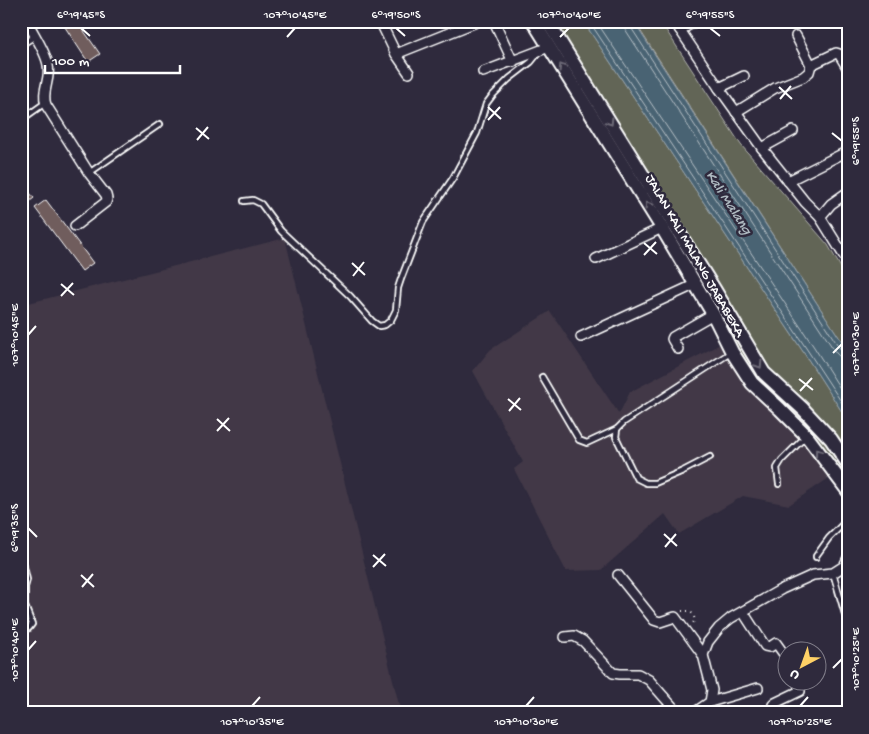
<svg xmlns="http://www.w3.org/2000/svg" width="869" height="734" font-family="'Gochi Hand',sans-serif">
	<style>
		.built { fill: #423947 }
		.green { fill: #626557; stroke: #b0b2ab }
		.water { fill: #4a6373; stroke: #92a1ab }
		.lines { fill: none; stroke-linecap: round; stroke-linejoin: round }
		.shore { stroke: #b7c1c7; stroke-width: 1 }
		.building { fill: #705d5d; stroke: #fff }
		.lane-casing { stroke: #fff; stroke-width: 8 }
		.street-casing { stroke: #fff; stroke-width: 12 }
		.secondary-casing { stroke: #fff; stroke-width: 16 }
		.path { stroke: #fff; stroke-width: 2; stroke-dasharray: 1 4; stroke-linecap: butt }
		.lane { stroke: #2f2a3d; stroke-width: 4.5 }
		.street { stroke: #2f2a3d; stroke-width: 9 }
		.secondary { stroke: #2f2a3d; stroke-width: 12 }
		.oneway { stroke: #6d6a77 }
		.ticks { fill: none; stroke: #fff; stroke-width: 2 }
		.labels { text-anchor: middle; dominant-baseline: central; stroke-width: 5; stroke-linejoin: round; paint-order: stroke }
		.street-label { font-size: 14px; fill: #fff; stroke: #2f2a3d }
		.water-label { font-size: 15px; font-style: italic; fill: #aeb9c0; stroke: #2f2a3d }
		.neatline { fill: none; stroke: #fff; stroke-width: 2 }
		.ticks-label { font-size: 12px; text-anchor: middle; fill: #fff }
	</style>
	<rect width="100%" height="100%" fill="#2f2a3d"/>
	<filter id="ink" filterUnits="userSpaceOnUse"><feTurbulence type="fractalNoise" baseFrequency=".02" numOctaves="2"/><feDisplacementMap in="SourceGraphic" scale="10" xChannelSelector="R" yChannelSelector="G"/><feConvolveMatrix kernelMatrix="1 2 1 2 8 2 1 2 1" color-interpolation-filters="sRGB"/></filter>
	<g filter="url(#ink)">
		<!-- built -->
		<g class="built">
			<path d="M285,238l116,475h-380v-408z"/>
			<path d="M550,311l69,103 11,-22 96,-51 109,133 -46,31 -46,-9 -64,38 -14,-20 -64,56 -35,1 -52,-102 9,-7 -50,-91 17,-21z"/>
		</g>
		<!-- green -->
		<g class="green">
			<path d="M533,21h50l221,332 44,68v70l-96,-108z"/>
			<path d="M634,21h26l81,124 87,100 20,35v71z"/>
		</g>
		<!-- water -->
		<path class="water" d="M583,21h50l215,330v70l-44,-68z"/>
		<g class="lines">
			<!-- shore -->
			<g class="shore">
				<path d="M589,21l219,330 40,61"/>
				<path d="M596,21l218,326 34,54"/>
				<path d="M623,21l2,8 211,324 5,5 7,1"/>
				<path d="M630,21v5l211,324 3,2h4"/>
			</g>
		</g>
		<!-- building -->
		<g class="building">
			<path d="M61,21h16l23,33 -12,8z"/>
			<path d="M21,182l13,16 -9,7 -4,-4z"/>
			<path d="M46,200l47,63 -11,8 -47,-63z"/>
		</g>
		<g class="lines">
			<defs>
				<g id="lane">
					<path d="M21,45l14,-9"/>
					<path d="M21,120l24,-17"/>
					<path d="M21,168l1,1"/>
					<path d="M89,173l71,-49"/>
					<path d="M244,201l9,-1 8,4 20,27 69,65 22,25 7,5 6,-1 6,-5 5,-10 2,-22 3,-9 22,-57 30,-44 24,-45 9,-29 6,-8 17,-17 22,-17 8,-10"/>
					<path d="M542,377l37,63 8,3 30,-14"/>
					<path d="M710,457l-27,14 -28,12h-9l-10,-5 -20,-41 1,-8 7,-7 106,-69"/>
					<path d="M779,484l-2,-16 5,-8 23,-23"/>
					<path d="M21,554l6,26 -2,7v19l7,18 -3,4 -8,2"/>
					<path d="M816,557v-1l13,-18 19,-19"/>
					<path d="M833,573l13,45"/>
				</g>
				<g id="street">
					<path d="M27,21c6,12 19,31 21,44 3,14 -7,26 -2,40l43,68 17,22 1,4 -1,3 -31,24"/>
					<path d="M380,21l16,33 13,19"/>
					<path d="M494,21l19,41"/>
					<path d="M674,21l45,67 43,60 43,54 15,15 28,45"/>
					<path d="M680,30l16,-9"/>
					<path d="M796,36l15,29"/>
					<path d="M396,54l83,-33"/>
					<path d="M483,72l66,-25"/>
					<path d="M719,88l25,-12"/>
					<path d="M736,112l39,-24 28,-11 6,-5 2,-7 25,-12 3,1 9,15"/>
					<path d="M762,148l31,-17"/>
					<path d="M788,181l60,-30"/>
					<path d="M820,217l11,-13 17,-12"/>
					<path d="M596,259l66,-31"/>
					<path d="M581,337l115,-53"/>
					<path d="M678,349l-6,-10 1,-2 40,-23"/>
					<path d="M618,575l36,45 6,2 15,-5 28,38"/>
					<path d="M743,612l22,34 5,1 6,-4 10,14"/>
					<path d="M565,637l9,-1 9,5 30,32 7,1h18l11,6 29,33"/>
					<path d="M710,702l48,-14"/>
					<path d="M694,713l16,-11 2,-12 -9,-35 5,-13 11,-14 12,-10 51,-29 31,-14 20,-2 11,-7 4,-8"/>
					<path d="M777,713l-4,-8 2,-2 25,-12 -2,-9"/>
				</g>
				<g id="secondary">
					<path d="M533,21l129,207 51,86 19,38 20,31 28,26 26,26 42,56"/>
					<path d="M547,21l167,268 50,84 39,36 28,30 17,25"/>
				</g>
			</defs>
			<!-- lane casing -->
			<use href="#lane" class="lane-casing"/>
			<!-- street casing -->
			<use href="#street" class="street-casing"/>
			<!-- secondary casing -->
			<use href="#secondary" class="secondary-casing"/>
			<!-- path -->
			<path class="path" d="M682,611h7c5,3 8,9 2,14"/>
			<!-- lane -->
			<use href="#lane" class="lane"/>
			<!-- street -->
			<use href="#street" class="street"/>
			<!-- secondary -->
			<use href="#secondary" class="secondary"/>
		</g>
		<!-- one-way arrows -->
		<defs><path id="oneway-chevron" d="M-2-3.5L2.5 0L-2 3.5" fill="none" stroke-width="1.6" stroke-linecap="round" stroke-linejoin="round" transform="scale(1.25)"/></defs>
		<g class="oneway">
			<use href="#oneway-chevron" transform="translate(562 67) rotate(-122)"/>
			<use href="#oneway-chevron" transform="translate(610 122) rotate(58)"/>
			<use href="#oneway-chevron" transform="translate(648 205) rotate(-122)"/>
			<use href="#oneway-chevron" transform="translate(759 365) rotate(58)"/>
			<use href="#oneway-chevron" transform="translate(818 452) rotate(-127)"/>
		</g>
	</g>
	<!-- ticks -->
	<path class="ticks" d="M81,28l9,8M396,28l9,8M710,28l10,8M287,37l8,-9M560,37l9,-9M779,87l13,12M780,99l11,-13M488,107l13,12M488,120l12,-13M196,128l13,11M832,133l10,8M197,140l11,-13M644,243l13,11M644,255l12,-13M352,263l13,12M353,276l11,-14M61,284l13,11M61,296l12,-13M28,335l8,-9M833,353l9,-9M799,379l14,11M800,391l12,-13M508,399l13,11M509,411l11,-13M217,419l13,12M217,431l12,-13M28,528l9,9M664,534l13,12M665,547l11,-13M373,555l13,11M373,567l12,-13M81,575l13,12M82,587l11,-13M28,650l8,-9M833,668l9,-9M252,706l8,-9M526,706l8,-9M800,706l8,-9"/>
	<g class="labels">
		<!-- street labels -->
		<g class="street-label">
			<text transform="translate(694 256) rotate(60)">JALAN KALI MALANG JABABEKA</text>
		</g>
		<!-- water labels -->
		<g class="water-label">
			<text transform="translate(728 203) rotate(57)">Kali Malang</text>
		</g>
	</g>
	<!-- margin -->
	<rect width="869" height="734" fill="none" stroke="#2f2a3d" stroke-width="55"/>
	<!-- north arrow -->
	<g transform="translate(802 666) rotate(221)"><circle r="24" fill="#2f2a3d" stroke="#827f8b"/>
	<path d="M0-4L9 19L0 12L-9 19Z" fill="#ffd166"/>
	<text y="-8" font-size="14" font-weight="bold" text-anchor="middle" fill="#ffffff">U</text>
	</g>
	<!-- scale -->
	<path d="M45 65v8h135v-8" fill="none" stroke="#ffffff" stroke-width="2.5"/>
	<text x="52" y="65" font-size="15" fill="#ffffff" stroke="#2f2a3d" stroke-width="4" paint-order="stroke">100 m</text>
	<rect x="28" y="28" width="814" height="678" class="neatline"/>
	<g class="ticks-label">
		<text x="81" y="18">6°19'45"S</text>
		<text x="295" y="18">107°10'45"E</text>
		<text x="396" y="18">6°19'50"S</text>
		<text x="569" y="18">107°10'40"E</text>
		<text x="710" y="18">6°19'55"S</text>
		<text transform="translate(855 141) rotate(-90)" y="4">6°19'55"S</text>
		<text transform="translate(14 335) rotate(-90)" y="4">107°10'45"E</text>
		<text transform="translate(855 344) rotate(-90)" y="4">107°10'30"E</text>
		<text transform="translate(14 528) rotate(-90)" y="4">6°19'35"S</text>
		<text transform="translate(14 650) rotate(-90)" y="4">107°10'40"E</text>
		<text transform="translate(855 659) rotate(-90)" y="4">107°10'25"E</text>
		<text x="252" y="725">107°10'35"E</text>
		<text x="526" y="725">107°10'30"E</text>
		<text x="800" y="725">107°10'25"E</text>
	</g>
</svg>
